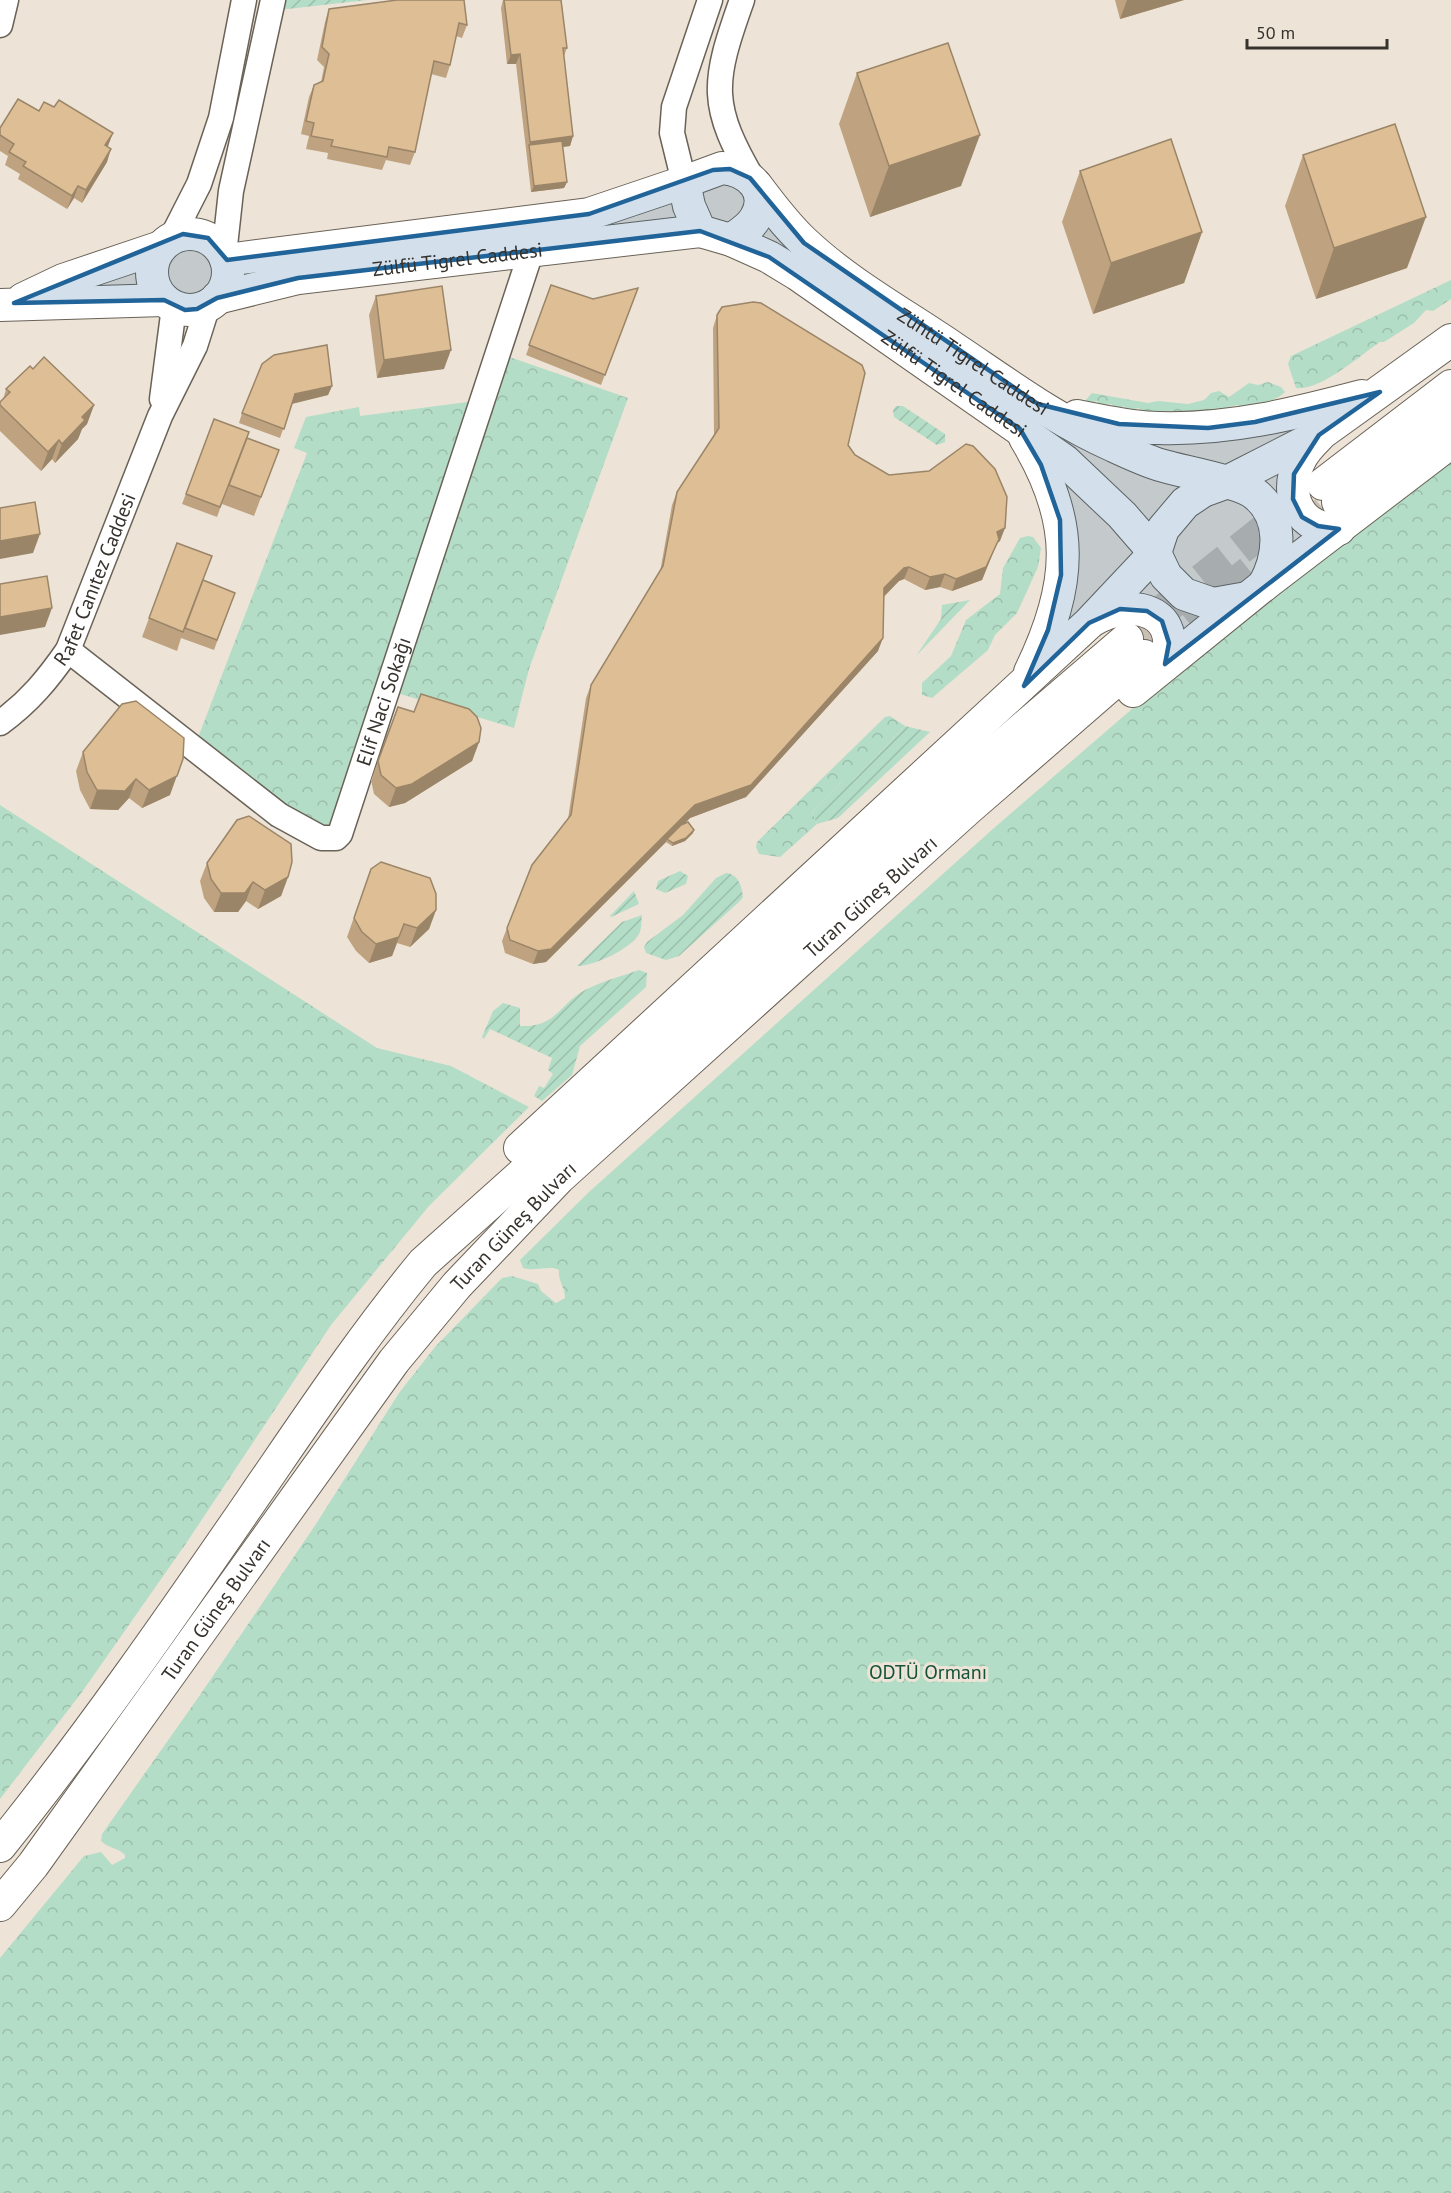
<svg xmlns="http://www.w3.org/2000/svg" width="1451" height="2193" font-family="'PT Sans',sans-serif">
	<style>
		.forest { fill: url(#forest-crowns) }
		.garden { fill: url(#garden-furrows) }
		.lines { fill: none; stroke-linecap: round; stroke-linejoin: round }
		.major-tunnel { stroke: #c8c0b5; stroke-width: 32; stroke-dasharray: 32 16; stroke-linecap: butt }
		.minor-casing { stroke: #6a6257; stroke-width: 27 }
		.major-casing { stroke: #6a6257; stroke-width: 34 }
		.minor { stroke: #fff; stroke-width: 24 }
		.major { stroke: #fff; stroke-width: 32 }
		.wall { fill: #bfa380 }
		.shaded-wall { fill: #9b8568 }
		.building { fill: #debe95; stroke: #9b8568; stroke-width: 1.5 }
		.marked { fill: #216499; fill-opacity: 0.2; stroke: #216499; stroke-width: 4.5; stroke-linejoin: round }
		.labels { text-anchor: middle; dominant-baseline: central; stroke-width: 6; stroke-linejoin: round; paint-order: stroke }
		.street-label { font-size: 20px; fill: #36322d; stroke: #ede4d7 }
		.park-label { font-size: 20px; fill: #145239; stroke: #ede4d7 }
	</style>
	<defs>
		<pattern id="forest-crowns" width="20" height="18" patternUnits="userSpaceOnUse" patternTransform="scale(1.5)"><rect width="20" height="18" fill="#b4ddc7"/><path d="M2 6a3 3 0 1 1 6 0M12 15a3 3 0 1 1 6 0" fill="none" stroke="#9bbeab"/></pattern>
		<pattern id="garden-furrows" width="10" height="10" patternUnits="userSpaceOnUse" patternTransform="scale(1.5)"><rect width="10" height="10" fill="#b4ddc7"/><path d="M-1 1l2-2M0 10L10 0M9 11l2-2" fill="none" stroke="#9bbeab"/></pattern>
	</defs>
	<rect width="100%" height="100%" fill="#ede4d7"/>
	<!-- forest -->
	<g class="forest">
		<path d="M1451,280v19l-18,12 -7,-1 -12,13 -30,19h-4c-21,14 -59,49 -84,46l-8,-24 3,-8z"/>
		<path d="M498,353l130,45 -99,271 -15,59 -127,-38 -51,148 -142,-90 113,-295 -13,-5 12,-31 53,-10 1,9 123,-16z"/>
		<path d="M1268,382l13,5 4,5c-11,11 -26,9 -36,18l-12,-5 -12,3 -2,5 -82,1 -2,-6 -14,3 -1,-5 -7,3 -6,-5 -11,3 -3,-6 -7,2 -6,-1 8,-9 56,10 10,-2 30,3 16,-4 7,-7 8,-2 10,6 20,-14 9,2z"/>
		<path d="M1451,457v1736h-1451v-235l84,-102 17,-4 11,13 13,-7v-3c-8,-8 -16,-6 -24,-14l1,-7 98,-139 116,-171 83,-131 36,-46 67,-69 10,-2 26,8 3,7 15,12 9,-5c0,-11 -7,-16 -6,-28 -9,-5 -24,2 -36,-2l-3,-8 69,-68 405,-364 146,-126z"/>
		<path d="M1028,536l5,1 8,11 -3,19 -21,46 -22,22 -7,15 -56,48 -10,-3v-12l29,-27 15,-36 34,-26 3,-26 17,-30z"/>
		<path d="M890,716l15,10 -52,54h-10l-31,32 5,12 -37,33 -21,-3 -3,-7 1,-5 128,-125z"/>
		<path d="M0,805l377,243 74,18 78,41 -100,99 -98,119 -144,217 -105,150 -82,107z"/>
	</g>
	<!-- garden -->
	<g class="garden">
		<path d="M273,0h94l-97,11z"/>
		<path d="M896,406h7l42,28v8l-8,3 -43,-28 -1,-7z"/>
		<path d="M970,600l-54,56 25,-37 1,-14z"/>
		<path d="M905,726l25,6 -92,86 -21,6 -5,-12 31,-32h10z"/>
		<path d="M680,871l8,5 -2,8 -21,9 -9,-4 2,-8z"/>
		<path d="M726,873c12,1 16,13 17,24l-3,4 -61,55 -13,4 -20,-7 -2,-6 3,-5 36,-27 33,-37z"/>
		<path d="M634,891l5,13 -28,13 -1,-1z"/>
		<path d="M642,915c-1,6 0,14 -3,19 -9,15 -44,32 -62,32l45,-44z"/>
		<path d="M639,970l8,3 -1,14 -66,59 -8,29 -30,26 -8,-5 5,-10 5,2 9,-14 -5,-4 4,-12 -62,-29 -6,10 -2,-2 11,-26 10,-8 17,5v18c37,2 39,-23 67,-37 16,-8 35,-13 52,-19z"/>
	</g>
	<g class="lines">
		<!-- major-tunnel -->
		<g class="major-tunnel">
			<path d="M1127,639l167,-133"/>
			<path d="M1150,651l181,-144"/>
		</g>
		<defs>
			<g id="minor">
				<path d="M742,0c-30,84 -33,105 13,183"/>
				<path d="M0,25l6,-25"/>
				<path d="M684,182l-12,-49 2,-26 36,-107"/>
				<path d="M171,239l28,-55 22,-66 23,-118"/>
				<path d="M224,255l7,-64 42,-191"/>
				<path d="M162,399l12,-92"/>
				<path id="s1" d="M68,650l211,165 42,23h15l4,-4 192,-585"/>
				<path id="s2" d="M0,723c29,-21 48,-44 68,-73l92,-234 35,-70 13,-41"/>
			</g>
			<g id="major">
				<path d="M722,168c26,2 49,23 34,49 -5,10 -15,16 -25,23l-31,-9 -11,-25 -5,-24z"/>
				<path id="s3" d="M756,185c15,20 29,39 47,56 44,42 101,73 152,108 51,34 102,72 159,97 15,7 30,14 46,19 23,7 79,16 95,29 29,23 25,62 9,91"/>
				<circle cx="190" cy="272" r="38"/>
				<path id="s4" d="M731,240l38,17 28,17 268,187 57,54 33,38 11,23 18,18 29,10 34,-6"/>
				<path d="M226,260l363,-46 95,-32"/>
				<path id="s5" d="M217,298l81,-20 402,-47"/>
				<path d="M23,299l40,-19 98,-33"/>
				<path d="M0,305l164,-5"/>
				<path d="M1077,416c27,5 54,12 82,12 70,2 135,-14 203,-32"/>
				<path d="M1319,436c-8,8 -16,16 -20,26 -16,34 1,69 40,67"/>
				<path d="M1025,438c51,84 48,146 5,234"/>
				<path d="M1323,484l128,-98"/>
				<path d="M1338,502l113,-86"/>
				<path d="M1093,620c39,-23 91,-10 72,44"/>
				<path d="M1133,691l131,-106 187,-143"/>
				<path d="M520,1148l569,-525 66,-70 8,-24 22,-26 18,-12 22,-8 94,-48 132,-95"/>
				<path d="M0,1846c90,-112 172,-230 253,-348 55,-80 108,-160 170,-235l529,-474 175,-150"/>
				<path id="s6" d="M0,1905l33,-40 361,-504 63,-76 102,-107 410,-370 175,-152"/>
			</g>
		</defs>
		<!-- minor casing -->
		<use href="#minor" class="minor-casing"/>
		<!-- major casing -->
		<use href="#major" class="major-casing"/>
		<!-- minor -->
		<use href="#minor" class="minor"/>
		<!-- major -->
		<use href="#major" class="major"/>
	</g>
	<!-- wall -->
	<g class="wall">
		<path d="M397,0l70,25 -5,13 -6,-2 -6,29 -4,13 -15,-4 -16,78 -5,13 -24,-5 -4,10 -55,-11 1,-6 -22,-4 3,-13 -8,-2 8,-37 5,-12 7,-3 3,-15 -7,-7 8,-38 4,-13z"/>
		<path d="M503,0h58l6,48 -3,8 9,80 -3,10 -8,1 5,35 -3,6 -33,4 -15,-128h-9l-6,-56z"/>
		<path d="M1115,0h69l-64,19z"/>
		<path d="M857,73l104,113 -91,31 -31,-93z"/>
		<path d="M39,111l69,36 -1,15 -25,41 -8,-5 -7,11 -49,-30 2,-5 -15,-9 3,-9 -8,-5v-23z"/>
		<path d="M1303,155l104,113 -91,31 -31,-93z"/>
		<path d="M1080,171l122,61 -18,51 -91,31 -31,-92z"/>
		<path d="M551,285l42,14 45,-11 -37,97 -75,-30z"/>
		<path d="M376,296l68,73 -67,9 -8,-63z"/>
		<path d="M717,315l131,130 7,10 145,86 -3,2 -15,37 -30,11 -12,-4 -15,3 -21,-11 -5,2 -15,16 -6,54 -132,146 -56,21 -6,6 9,9 -8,8 -13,5 -6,-4 -120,120 -13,2 -28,-11 -3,-12 5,-13 61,-109 18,-121 5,-13 69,-113 12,-67 5,-13 37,-57 -1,-107z"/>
		<path d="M33,369l61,36 -7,19 -5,5 -4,10 -23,24 -3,-4 -11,12 -41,-40v-29l3,-2 3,-11z"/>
		<path d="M332,386l-4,9 -36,9 -12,34 -41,-15 3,-10z"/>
		<path d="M214,419l26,37 39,-6 -25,66 -32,-12 5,-14 -10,27 -35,-13z"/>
		<path d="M177,543l26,38 32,12 -21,57 -33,-12 -4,13 -35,-14z"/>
		<path d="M398,707l81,35 -7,19 -67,42 -16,4 -15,-13 -3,-14z"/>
		<path d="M83,752l87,43 -28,13 -13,-10 -11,12 -28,-1 -10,-19 -4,-19z"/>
		<path d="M207,863l81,14 -7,19 -23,13 -12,-8 -8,11h-24l-10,-14 -4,-17z"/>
		<path d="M371,869l65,41 -7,19 -19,18 -13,-4 -5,13 -23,7 -13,-12 -9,-14z"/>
	</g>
	<!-- shaded-wall -->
	<g class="shaded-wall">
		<path d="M1127,0h57l-64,19z"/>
		<path d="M520,54l-4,10h-9l4,-9z"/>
		<path d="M113,133l-5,13 -8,12 5,-13z"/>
		<path d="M980,135l-19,51 -91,31 19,-51z"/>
		<path d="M573,136l-3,10 -41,5v-6l1,-3z"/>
		<path d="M111,149l-4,13 -25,41 4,-13z"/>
		<path d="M567,182l-3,6 -33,4 3,-6z"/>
		<path d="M78,186l-4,12 -7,11 5,-13z"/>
		<path d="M1426,217l-19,51 -91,31 18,-51z"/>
		<path d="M1202,232l-18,51 -91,31 18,-51z"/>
		<path d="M451,350l-7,19 -67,9 7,-18z"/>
		<path d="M332,386l-4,9 -37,9 4,-10z"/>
		<path d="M94,405l-7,19 -5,5 -4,10 -23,24 7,-19 20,-27z"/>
		<path d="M59,440l-7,19 -11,12 7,-19z"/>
		<path d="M1005,528l-5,13 -3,2 -15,37 -30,11 4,-12 41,-47z"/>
		<path d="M40,534l-7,19 -33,6v-18z"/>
		<path d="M909,567l-5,12 -5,2 -20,20 5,-13 20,-20z"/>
		<path d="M945,574l-5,13 -15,3 5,-13z"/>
		<path d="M52,608l-7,19 -45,8v-18z"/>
		<path d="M883,638l-5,13 -132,146 -56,21 -22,22 -1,-1 -1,3 -120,120 -13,2 5,-13 157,-146z"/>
		<path d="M479,742l-7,19 -67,42 -16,4 7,-19z"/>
		<path d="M183,759l-13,36 -28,13 7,-18z"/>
		<path d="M136,779l-7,19 -11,12 -28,-1 7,-19z"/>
		<path d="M694,830l-1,3 -8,8 -13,5 1,-3z"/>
		<path d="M288,877l-7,19 -23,13 7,-19z"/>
		<path d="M253,882l-7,19 -8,11h-24l7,-19z"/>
		<path d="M436,910l-7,19 -19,18 7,-19z"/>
		<path d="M404,924l-12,32 -23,7 7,-19z"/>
	</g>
	<!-- building -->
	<g class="building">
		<path d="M397,0h67l3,25 -8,-2 -9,42 -16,-4 -19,91 -26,-5 -2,10 -56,-11 2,-6 -22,-4 3,-13 -8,-2 8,-36 9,-4 6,-27 -7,-7 7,-38z"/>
		<path d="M504,0h57l6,48h-4l10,88 -43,6 -10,-88 -9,1z"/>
		<path d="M948,43l32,92 -91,31 -32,-93z"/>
		<path d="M18,99l21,12 5,-9 10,5 5,-7 54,33 -8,12 6,4 -25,41 -8,-4 -6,10 -49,-30 3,-4 -17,-10 5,-8 -14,-9v-7z"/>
		<path d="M1395,124l31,93 -92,31 -31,-93z"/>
		<path d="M1171,139l31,93 -91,31 -31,-92z"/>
		<path d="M562,141l5,41 -33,4 -5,-41z"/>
		<path d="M551,285l42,14 45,-11 -33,87 -76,-30z"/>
		<path d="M442,286l9,64 -67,10 -8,-64z"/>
		<path d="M753,302l8,1 101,62 3,8 -17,72 7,10 34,20 40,-4 37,-27 7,2 22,23 12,28 -2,31 -8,4 2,7 -13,28 -30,12 -11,-5 -15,3 -21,-10 -5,1 -20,20 -1,50 -132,147 -56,20 -144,144 -13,2 -28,-11 -3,-12 25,-63 39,-50 20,-130 72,-119 14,-74 42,-64 -2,-113 5,-8z"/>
		<path d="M327,345l5,41 -37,8 -11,35 -42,-16 20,-49 12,-9z"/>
		<path d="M44,357l50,48 -12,12 3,3 -23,24 -3,-4 -11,12 -48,-47v-3l10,-10 -4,-3 24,-23 3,3z"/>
		<path d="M214,419l35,13 -29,75 -34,-13z"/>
		<path d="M247,438l32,12 -18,47 -32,-12z"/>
		<path d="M35,502l5,32 -40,7v-33z"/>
		<path d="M177,543l35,13 -29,76 -34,-14z"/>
		<path d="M47,576l5,32 -52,9v-33z"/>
		<path d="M203,580l32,13 -18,47 -32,-12z"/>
		<path d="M421,694l48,15 8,8 4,11 -2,14 -67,42 -16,4 -15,-13 -3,-14 20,-54 16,5z"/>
		<path d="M136,701l48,37 -1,21 -6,17 -28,14 -13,-11 -11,12 -28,-1 -10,-18 -4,-20 39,-48z"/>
		<path d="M249,816l42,28 1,18 -4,15 -23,13 -12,-8 -8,11h-24l-10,-14 -4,-16 30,-43z"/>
		<path d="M688,822l6,8 -8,8 -13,5 -6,-4 14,-14z"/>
		<path d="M381,862l49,16 6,16v16l-19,18 -13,-4 -5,13 -23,7 -14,-12 -8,-14 17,-49z"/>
	</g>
	<!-- marked area -->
	<path class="marked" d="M730,169l20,9 54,65 234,161 81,20 89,4 47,-6 125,-30 -61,43 -25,39 -1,25 9,18 16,9 21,3 -174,135 4,-21 -7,-22 -15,-10 -27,-2 -31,14 -65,63 24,-56 13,-55 -1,-55 -19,-55 -21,-36 -251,-172 -69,-26 -402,47 -81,20 -20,11 -12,1 -21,-10 -150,3 169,-69 25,4 19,22 362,-46 124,-44z"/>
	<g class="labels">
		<!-- street labels -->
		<g class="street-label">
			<text stroke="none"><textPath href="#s5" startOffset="244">Zülfü Tigrel Caddesi</textPath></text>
			<text stroke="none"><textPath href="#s3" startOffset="282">Zühtü Tigrel Caddesi</textPath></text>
			<text stroke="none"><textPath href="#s4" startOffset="266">Zülfü Tigrel Caddesi</textPath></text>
			<text stroke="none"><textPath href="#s2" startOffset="176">Rafet Canıtez Caddesi</textPath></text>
			<text stroke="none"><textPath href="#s1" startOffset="476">Elif Naci Sokağı</textPath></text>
			<text stroke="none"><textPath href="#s6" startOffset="1338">Turan Güneş Bulvarı</textPath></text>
			<text stroke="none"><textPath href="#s6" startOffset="852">Turan Güneş Bulvarı</textPath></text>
			<text stroke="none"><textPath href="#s6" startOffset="366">Turan Güneş Bulvarı</textPath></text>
		</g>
		<!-- park labels -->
		<g class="park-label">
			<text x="928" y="1672">ODTÜ Ormanı</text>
		</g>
	</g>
	<!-- scale -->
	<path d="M1247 39v9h140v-9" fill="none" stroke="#36322d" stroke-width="3"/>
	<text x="1256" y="39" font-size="18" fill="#36322d" stroke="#ede4d7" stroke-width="4.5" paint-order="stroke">50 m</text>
</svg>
